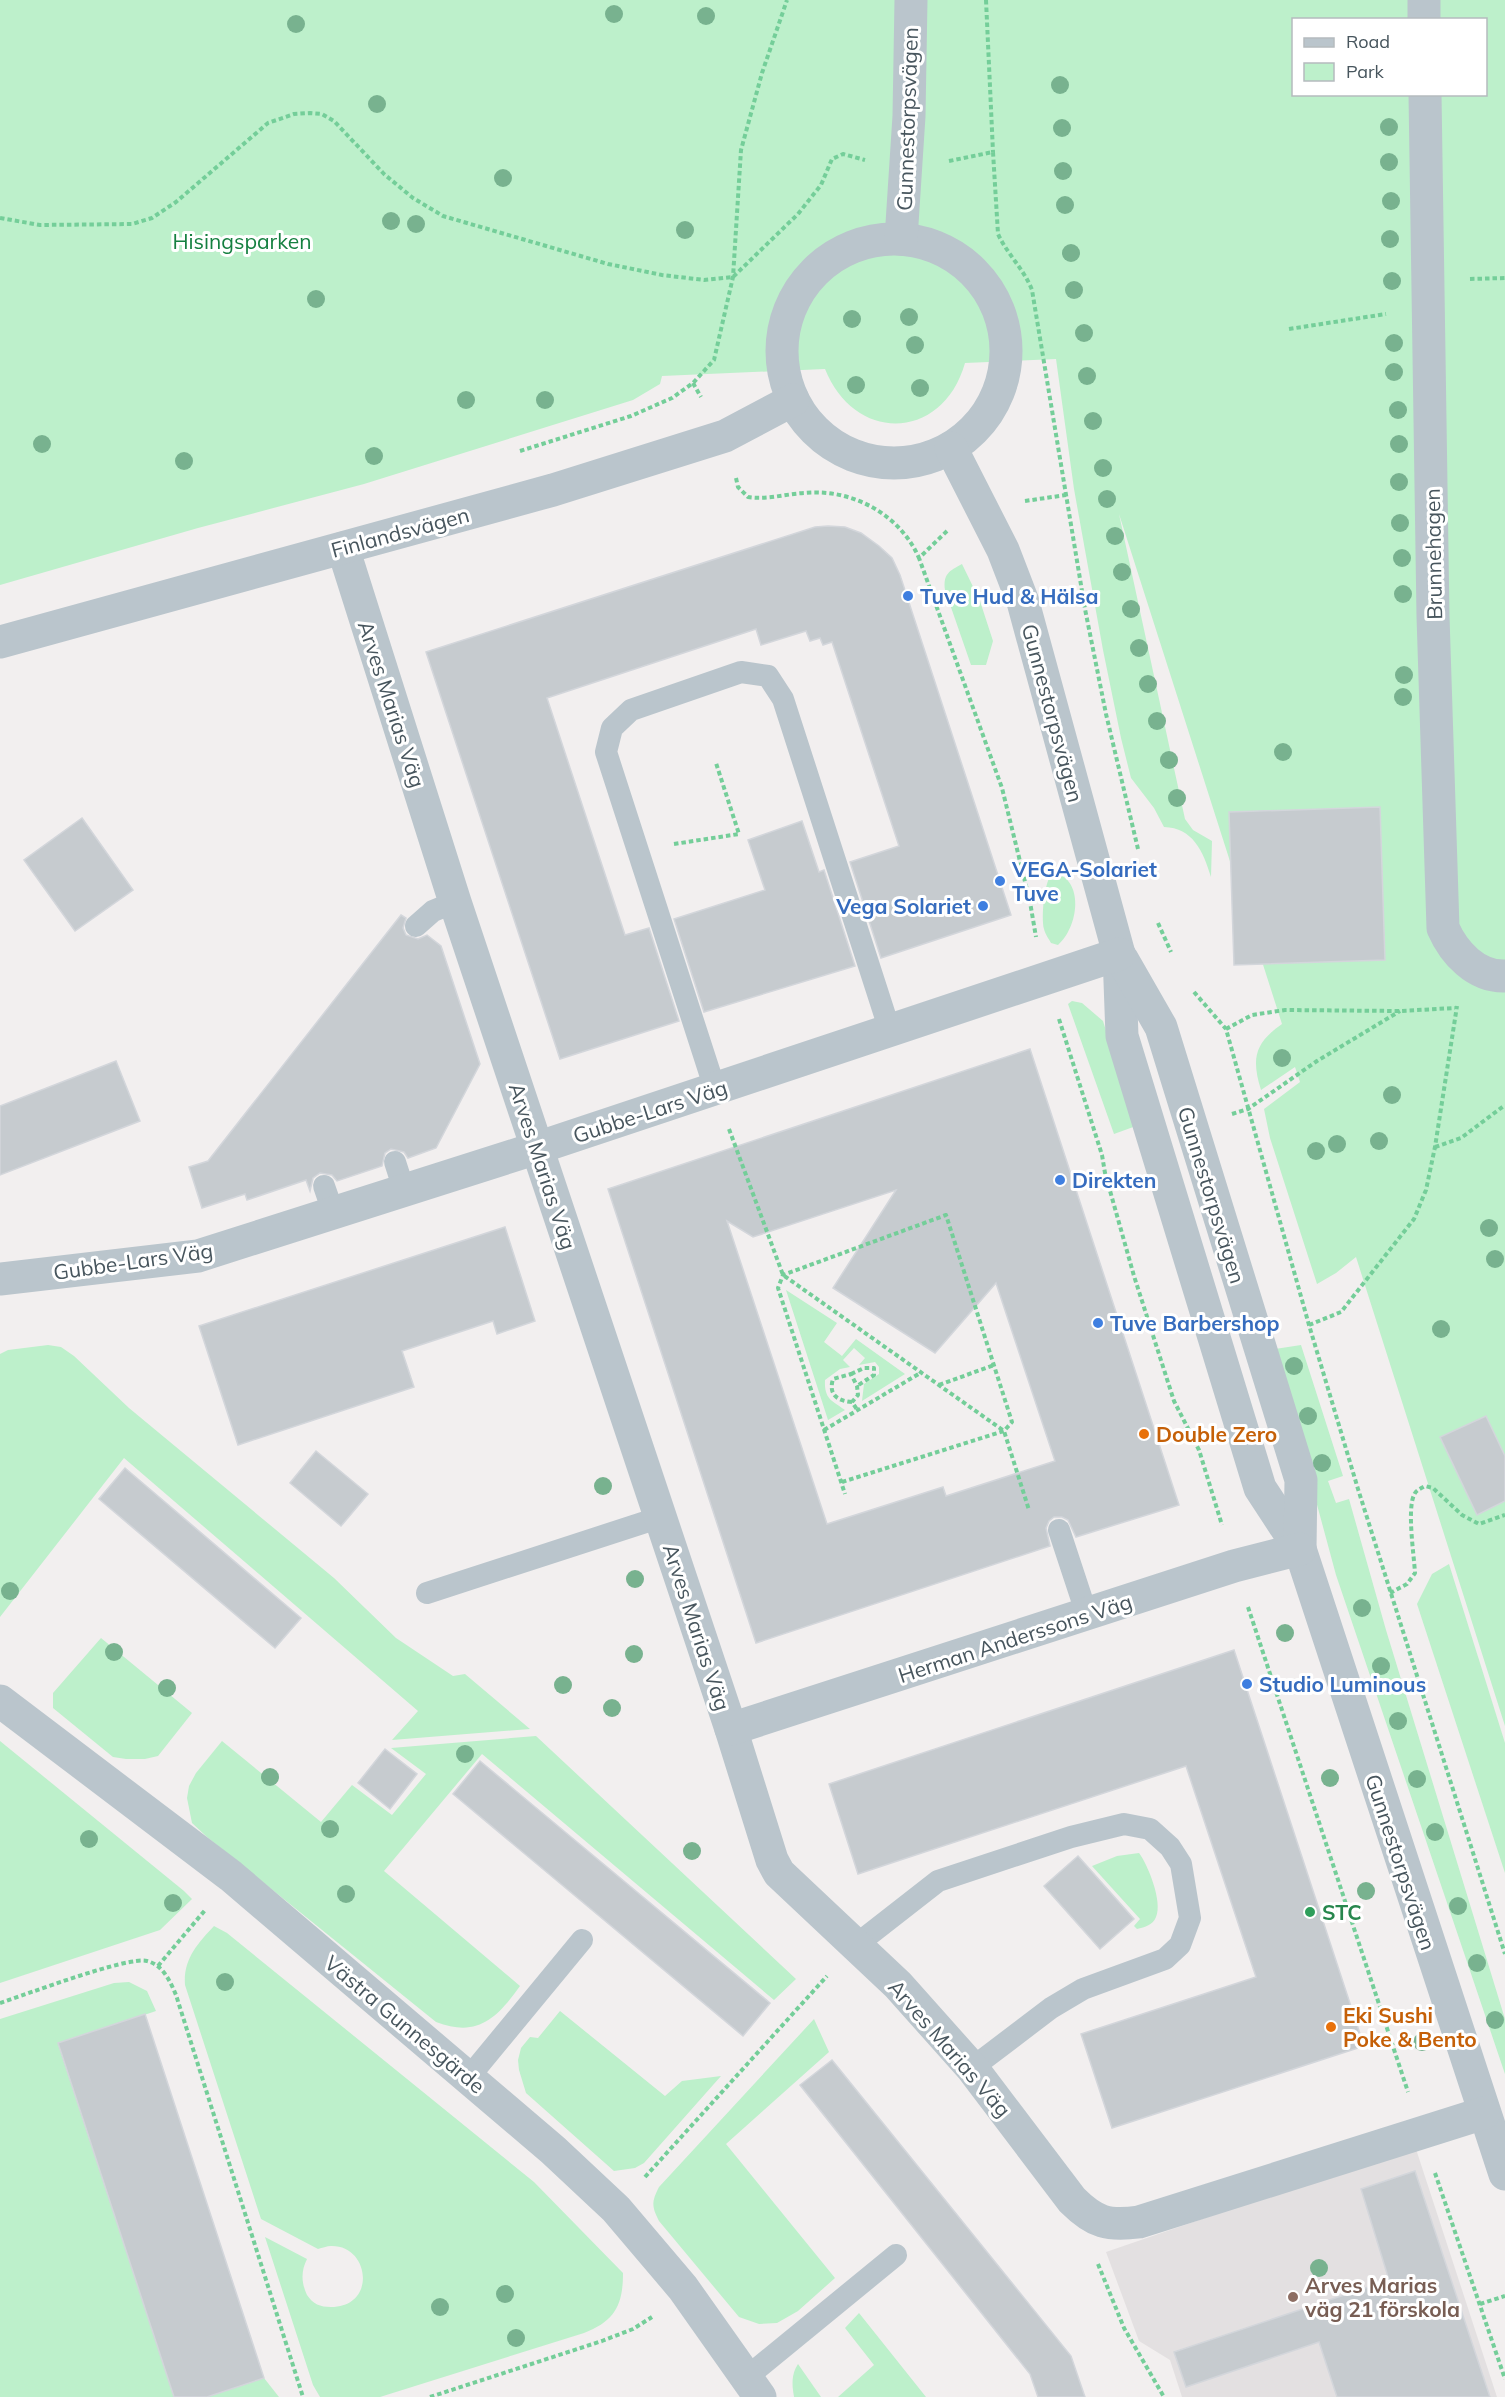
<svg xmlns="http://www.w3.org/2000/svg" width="1505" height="2397" font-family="Mulish,sans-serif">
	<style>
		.education { fill: #e3e0e1 }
		.green { fill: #bdf0cb; fill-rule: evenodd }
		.building { fill: #c6cbcf; stroke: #d3d6db; stroke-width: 1.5; fill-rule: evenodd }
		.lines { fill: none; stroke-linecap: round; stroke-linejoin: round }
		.path { stroke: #74ce99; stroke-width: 4; stroke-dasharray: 4.5 3; stroke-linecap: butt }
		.service { stroke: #bac5cc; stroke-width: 22 }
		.minor { stroke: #bac5cc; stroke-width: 33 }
		.tree { fill: #78b28f }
		.shop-dot { fill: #3f7fe0; stroke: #fff; stroke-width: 2 }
		.food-dot { fill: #e8710a; stroke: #fff; stroke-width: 2 }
		.leisure-dot { fill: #2e9e5b; stroke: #fff; stroke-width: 2 }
		.education-dot { fill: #8d6e63; stroke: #fff; stroke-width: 2 }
		.labels { text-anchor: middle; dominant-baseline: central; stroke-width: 6; stroke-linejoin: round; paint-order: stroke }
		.street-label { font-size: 21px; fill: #47555d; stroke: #fff }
		.park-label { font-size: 21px; fill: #158040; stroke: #fff }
		.shop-label { font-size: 21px; font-weight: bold; fill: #366cbe; stroke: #fff; text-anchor: start }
		.food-label { font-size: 21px; font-weight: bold; fill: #c56008; stroke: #fff; text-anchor: start }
		.leisure-label { font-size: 21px; font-weight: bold; fill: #27864d; stroke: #fff; text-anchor: start }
		.education-label { font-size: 21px; font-weight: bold; fill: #785e54; stroke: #fff; text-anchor: start }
	</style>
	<rect width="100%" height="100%" fill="#f2efef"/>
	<!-- education -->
	<path class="education" d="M1415,2146l82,251h-315l-12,-37 -31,-19 -33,-89z"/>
	<!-- green -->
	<g class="green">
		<path d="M0,0h1505v1726l-149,-469 -20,16 -19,11 -47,-146 -6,-29 36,-27 -5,-15 -34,23c-10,-32 -6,-47 21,-66l-163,-510 66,305 8,11 19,11 -1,36c-8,-26 -18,-49 -47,-50l-10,-19 -23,-30 -10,-40 -18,-88 -29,-161 -18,-130 -91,4c-22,78 -110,81 -140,6l-163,7 -2,8 -27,16 -269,84 -166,44 -198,57zM1294,20h192v74h-192z"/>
		<path d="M962,564l18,37 13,40 -7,24h-15l-26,-75c-2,-16 4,-19 17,-26z"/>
		<path d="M1053,872c32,7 26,55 5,73l-7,-2c-2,-4 -6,-9 -7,-14 -3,-11 0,-49 9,-57z"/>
		<path d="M1072,1001l10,2 21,18 33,105 -22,8 -46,-130z"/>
		<path d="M786,1290l51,33 -13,19 18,14 14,-17 49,35 -43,27 2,-17 15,-10v-7l-4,-5 -16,3 6,-7 -11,-10 -11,12 7,7 -10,2 -15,11c-1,20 8,21 20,30l-17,10z"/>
		<path d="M48,1345l13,2 13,9 55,52 205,170 62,60 57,38 12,-2 65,55 -138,11 26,-29 -294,-253 -124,159v-263l8,-4z"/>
		<path d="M1301,1345l42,131 -15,5 8,22 13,-4 37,131 119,389v55l-169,-499 -61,-226z"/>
		<path d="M1449,1564l56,179v130l-88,-269 15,-30z"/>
		<path d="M101,1638l91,75 -34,43 -13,3h-19l-13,-2 -60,-49v-15z"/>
		<path d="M536,1736l260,243 -22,21 -292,-246 -98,117 136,115c-23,32 -42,52 -84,36l-229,-185 -15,-14 -5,-25 2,-12 7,-13 26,-32 99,81 31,-37 40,30 34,-41 -35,-26z"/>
		<path d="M0,1741l184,150 8,8 -32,31 -160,53z"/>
		<path d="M1139,1853c9,12 24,49 17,64 -3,8 -11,10 -19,12l-3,-3 6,-7 -48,-53 25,-10z"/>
		<path d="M214,1926l13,7 307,249 89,91c0,32 -8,48 -39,60l-204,64h-60l-7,-12 -48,-148 42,22c-6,12 -6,23 0,36 6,9 13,12 24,12 46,0 39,-62 0,-61 -4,0 -9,2 -13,3l-57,-30 -76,-234c-2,-25 12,-41 29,-59z"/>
		<path d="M129,1982l18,9 9,20 -98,33 116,353h-174v-378l114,-36z"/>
		<path d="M560,2011l105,85 17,-15 39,-5 -77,87 -9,5 -21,3 -88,-78 -7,-23 -1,-10 3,-12 9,-11 8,1z"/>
		<path d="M814,2019l15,33 -103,92 109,134 -37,33 -21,12 -18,1 -20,-7 -80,-96c-8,-15 -7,-20 0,-34z"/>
		<path d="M859,2313l67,84h-88l36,-32 -29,-37z"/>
		<path d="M798,2364l23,33h-27c-2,-12 -3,-22 4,-33z"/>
		<path d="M264,2378l15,19h-72z"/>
	</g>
	<!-- building -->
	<g class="building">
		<path d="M828,526l17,1 16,6 18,13 13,12 8,17 111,340 -130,43 -31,-96 49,-16 -67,-204 -9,3 -3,-7 -10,3 -4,-10 -45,14 -5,-16 -209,69 78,237 24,-7 30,93 -119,38 -134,-407 389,-125z"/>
		<path d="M1380,807l5,153 -151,5 -5,-153z"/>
		<path d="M82,818l51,72 -58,41 -51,-71z"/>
		<path d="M802,821l17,51 5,-2 31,96 -151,46 -30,-93 91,-29 -17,-50z"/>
		<path d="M401,915l5,3 -3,10 3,7 12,4 9,-4 14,11 39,118 -44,84 -28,10 -4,-6 -13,-3 -6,4 -3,13 -45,15 -5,-6 -12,-2 -7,5 -3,13 -4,-11 -59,20 -2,-6 -43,14 -13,-41 19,-6z"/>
		<path d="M1030,1049l149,456 -103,32 -8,-17 -6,-3h-8l-5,4 -3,7 4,18 -294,97 -148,-454zM896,1190l-63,98 102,65 61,-70 59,178 -109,35 -3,-9 -116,37 -100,-303 26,16z"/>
		<path d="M116,1061l24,60 -140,54v-69z"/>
		<path d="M505,1227l30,94 -38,13 -4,-13 -91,30 12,36 -176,58 -39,-119z"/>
		<path d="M1486,1416l19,40v45l-28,14 -37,-78z"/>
		<path d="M316,1451l52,43 -27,32 -51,-43z"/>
		<path d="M125,1468l176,150 -26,30 -176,-149z"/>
		<path d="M1234,1650l130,396 -252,82 -31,-94 175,-57 -70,-211 -328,108 -29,-90z"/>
		<path d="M385,1749l32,25 -27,35 -32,-26z"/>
		<path d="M480,1761l290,242 -27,33 -290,-242z"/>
		<path d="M1078,1856l56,63 -34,30 -56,-63z"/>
		<path d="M145,2014l119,364 -57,19h-33l-116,-354z"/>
		<path d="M832,2060l239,296 14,41h-47l-8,-23 -230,-289z"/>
		<path d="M1415,2171l75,226h-153l-18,-55 -133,45 -12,-35 215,-72 -28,-91z"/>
	</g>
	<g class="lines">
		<!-- path -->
		<g class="path">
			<path d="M986,0l7,152"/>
			<path d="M949,161l44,-9 5,82c9,20 26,35 34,56l53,319 21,105 32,135"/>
			<path d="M0,218l40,7 92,-1 20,-6 24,-16 92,-79 26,-9 16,-1 12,1 12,7 50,53 29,24 30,18 165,48 54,11 42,5 29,-3 65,-63 23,-29 11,-26 11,-5 22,6"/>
			<path d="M1470,279l35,-1"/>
			<path d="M1289,329l97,-15"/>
			<path d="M693,383l8,14"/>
			<path d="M520,451l111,-35 41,-18 21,-15 21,-23 19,-83 8,-127 21,-77 25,-73"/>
			<path d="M736,478l2,9 10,10c19,3 37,-3 56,-4 47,-5 96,21 115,65"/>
			<path d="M1025,501l41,-6"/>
			<path d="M947,531l-28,27 83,230 28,114 6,35"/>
			<path d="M674,844l65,-10 -23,-71"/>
			<path d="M1158,923l13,29"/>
			<path d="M1194,992l32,37 83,296 49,164 147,465"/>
			<path d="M1059,1019l43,136 3,18 29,103 40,125 25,49 23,75"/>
			<path d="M1226,1029l26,-14 33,-5 115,1 55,-3"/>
			<path d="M1232,1114l16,-5 69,-48 83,-50"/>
			<path d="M729,1129l54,146 221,156 25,79"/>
			<path d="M1435,1147l26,-9 44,-33"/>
			<path d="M1309,1325l32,-13 73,-93 12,-29 9,-43 22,-141"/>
			<path d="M851,1374l13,-6h10v7l-17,11"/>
			<path d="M939,1385l55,-20"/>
			<path d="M852,1402c-14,-1 -24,-7 -19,-23l18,-5 6,12 1,9 -6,7 6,9"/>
			<path d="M824,1430l98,-58"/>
			<path d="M842,1482l162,-51 8,-9 -66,-207 -163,60 -5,13 67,206"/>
			<path d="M1390,1593l17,-9 8,-11c-1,-18 -8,-63 -1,-78 2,-5 6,-6 11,-9l8,2 29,27 17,9 26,-9"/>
			<path d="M1248,1607l160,485"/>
			<path d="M158,1966l48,-57"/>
			<path d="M0,2003c25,-8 127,-47 147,-42 16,4 23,20 29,34l127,402"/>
			<path d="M1435,2173l70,206"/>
			<path d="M645,2177l182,-201"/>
			<path d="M1098,2264l26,64 40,69"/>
			<path d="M1480,2304l25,-8"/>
			<path d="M430,2397l172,-56 31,-12 19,-12"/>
		</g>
		<!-- service -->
		<g class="service">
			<path d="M416,926l17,-15 22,-9"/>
			<path d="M715,1089l-109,-337 6,-24 19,-18 110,-38 27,4 15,23 107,332"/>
			<path d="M395,1162l9,28"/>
			<path d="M324,1186l9,26"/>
			<path d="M1059,1530l28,85"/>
			<path d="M427,1593l234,-76"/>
			<path d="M856,1945l82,-64 133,-44 53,-13 26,5 20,18 11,17 9,54 -10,27 -15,14 -82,30 -32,19 -79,60"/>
			<path d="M469,2077l113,-137"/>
			<path d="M747,2377l149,-122"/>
		</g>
		<!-- minor -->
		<g class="minor">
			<path d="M1424,0v20"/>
			<path d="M1425,94l8,522 10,312c11,25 33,49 62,48"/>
			<circle cx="894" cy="351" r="112"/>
			<path d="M901,239l8,-123 2,-116"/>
			<path d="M951,448l52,102 20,52 96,352 3,82 138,452 40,61 205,625"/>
			<path d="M343,548l112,354 276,827 41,131 7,13 119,112 74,83 100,132c23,23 36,26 67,22l345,-109"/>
			<path d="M0,642l553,-152 172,-54 68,-36"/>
			<path d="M1122,959l39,68 140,453 -1,69"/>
			<path d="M0,1279l198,-23 339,-108 582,-194"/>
			<path d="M0,1701l231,175 322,274 63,59 67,79 77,109"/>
			<path d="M731,1729l503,-163 66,-17"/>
		</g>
	</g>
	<!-- trees -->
	<g class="tree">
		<circle cx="614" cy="14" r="9"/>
		<circle cx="706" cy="16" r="9"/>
		<circle cx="296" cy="24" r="9"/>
		<circle cx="1060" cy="85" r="9"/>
		<circle cx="377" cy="104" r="9"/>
		<circle cx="1389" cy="127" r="9"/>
		<circle cx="1062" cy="128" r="9"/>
		<circle cx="1389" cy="162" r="9"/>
		<circle cx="1063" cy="171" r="9"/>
		<circle cx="503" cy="178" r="9"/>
		<circle cx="1391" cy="201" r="9"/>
		<circle cx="1065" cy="205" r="9"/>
		<circle cx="391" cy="221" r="9"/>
		<circle cx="416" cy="224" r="9"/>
		<circle cx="685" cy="230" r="9"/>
		<circle cx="1390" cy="239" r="9"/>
		<circle cx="1071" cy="253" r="9"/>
		<circle cx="1392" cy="281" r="9"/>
		<circle cx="1074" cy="290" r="9"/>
		<circle cx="316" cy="299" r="9"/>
		<circle cx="909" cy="317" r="9"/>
		<circle cx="852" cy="319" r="9"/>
		<circle cx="1084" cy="333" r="9"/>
		<circle cx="1394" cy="343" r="9"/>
		<circle cx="915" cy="345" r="9"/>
		<circle cx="1394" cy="372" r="9"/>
		<circle cx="1087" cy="376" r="9"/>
		<circle cx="856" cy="385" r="9"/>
		<circle cx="920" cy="388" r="9"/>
		<circle cx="466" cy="400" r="9"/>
		<circle cx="545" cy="400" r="9"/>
		<circle cx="1398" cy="410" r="9"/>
		<circle cx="1093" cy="421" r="9"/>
		<circle cx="42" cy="444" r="9"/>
		<circle cx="1399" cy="444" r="9"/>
		<circle cx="374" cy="456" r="9"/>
		<circle cx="184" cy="461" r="9"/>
		<circle cx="1103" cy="468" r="9"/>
		<circle cx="1399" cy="482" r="9"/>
		<circle cx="1107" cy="499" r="9"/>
		<circle cx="1400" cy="523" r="9"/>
		<circle cx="1115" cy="536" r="9"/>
		<circle cx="1402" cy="558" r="9"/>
		<circle cx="1122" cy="572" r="9"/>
		<circle cx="1403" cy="594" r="9"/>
		<circle cx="1131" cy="609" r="9"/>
		<circle cx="1139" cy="648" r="9"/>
		<circle cx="1404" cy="675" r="9"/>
		<circle cx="1148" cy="684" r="9"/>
		<circle cx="1403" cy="697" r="9"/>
		<circle cx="1157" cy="721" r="9"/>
		<circle cx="1283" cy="752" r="9"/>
		<circle cx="1169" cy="760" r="9"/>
		<circle cx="1177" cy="798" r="9"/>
		<circle cx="1282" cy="1058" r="9"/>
		<circle cx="1392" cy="1095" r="9"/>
		<circle cx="1379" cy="1141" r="9"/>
		<circle cx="1337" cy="1144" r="9"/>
		<circle cx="1316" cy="1151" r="9"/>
		<circle cx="1489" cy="1228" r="9"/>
		<circle cx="1495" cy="1259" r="9"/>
		<circle cx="1441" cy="1329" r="9"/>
		<circle cx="1294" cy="1366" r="9"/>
		<circle cx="1308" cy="1416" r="9"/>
		<circle cx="1322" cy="1463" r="9"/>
		<circle cx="603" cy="1486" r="9"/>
		<circle cx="635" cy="1579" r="9"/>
		<circle cx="10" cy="1591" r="9"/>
		<circle cx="1362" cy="1608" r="9"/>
		<circle cx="1285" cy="1633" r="9"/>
		<circle cx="114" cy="1652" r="9"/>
		<circle cx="634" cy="1654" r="9"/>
		<circle cx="1381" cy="1666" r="9"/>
		<circle cx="563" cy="1685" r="9"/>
		<circle cx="167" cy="1688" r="9"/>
		<circle cx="612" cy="1708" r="9"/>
		<circle cx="1398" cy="1721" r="9"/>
		<circle cx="465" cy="1754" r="9"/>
		<circle cx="270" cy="1777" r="9"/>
		<circle cx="1330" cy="1778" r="9"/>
		<circle cx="1417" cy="1779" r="9"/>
		<circle cx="330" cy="1829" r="9"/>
		<circle cx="1435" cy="1832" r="9"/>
		<circle cx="89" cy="1839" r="9"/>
		<circle cx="692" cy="1851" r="9"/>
		<circle cx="1366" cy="1891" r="9"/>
		<circle cx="346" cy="1894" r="9"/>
		<circle cx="173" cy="1903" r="9"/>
		<circle cx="1458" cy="1906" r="9"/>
		<circle cx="1477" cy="1963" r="9"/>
		<circle cx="225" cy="1982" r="9"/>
		<circle cx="1495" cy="2020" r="9"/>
		<circle cx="1422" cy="2042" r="9"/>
		<circle cx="1319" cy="2268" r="9"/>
		<circle cx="505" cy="2294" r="9"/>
		<circle cx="440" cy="2307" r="9"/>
		<circle cx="516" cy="2338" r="9"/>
	</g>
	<!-- markers -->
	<g class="shop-dot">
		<circle cx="908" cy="596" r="6"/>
		<circle cx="1000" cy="881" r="6"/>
		<circle cx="983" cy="906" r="6"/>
		<circle cx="1060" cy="1180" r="6"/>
		<circle cx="1098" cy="1323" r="6"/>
		<circle cx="1247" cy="1684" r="6"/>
	</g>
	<g class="food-dot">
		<circle cx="1144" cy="1434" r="6"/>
		<circle cx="1331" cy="2027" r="6"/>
	</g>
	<circle class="leisure-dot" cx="1310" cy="1912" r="6"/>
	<circle class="education-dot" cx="1293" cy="2297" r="6"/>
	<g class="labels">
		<!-- street labels -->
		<g class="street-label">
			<text transform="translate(907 119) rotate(-88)">Gunnestorpsvägen</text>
			<text transform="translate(400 532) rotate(-15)">Finlandsvägen</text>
			<text transform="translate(1433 554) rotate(-91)">Brunnehagen</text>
			<text transform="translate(392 704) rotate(72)">Arves Marias Väg</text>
			<text transform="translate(1053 713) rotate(75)">Gunnestorpsvägen</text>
			<text transform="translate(650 1111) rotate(-18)">Gubbe-Lars Väg</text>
			<text transform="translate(543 1166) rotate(72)">Arves Marias Väg</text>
			<text transform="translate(1212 1195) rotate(73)">Gunnestorpsvägen</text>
			<text transform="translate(133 1261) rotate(-8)">Gubbe-Lars Väg</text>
			<text transform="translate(697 1627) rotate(72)">Arves Marias Väg</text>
			<text transform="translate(1015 1638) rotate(-18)">Herman Anderssons Väg</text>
			<text transform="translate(1401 1862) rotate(72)">Gunnestorpsvägen</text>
			<text transform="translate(405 2024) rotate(40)">Västra Gunnesgärde</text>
			<text transform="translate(950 2048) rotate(49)">Arves Marias Väg</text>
		</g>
		<!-- park labels -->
		<g class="park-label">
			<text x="242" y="241">Hisingsparken</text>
		</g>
		<!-- shop labels -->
		<g class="shop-label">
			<text x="920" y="596">Tuve Hud &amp; Hälsa</text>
			<text x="1012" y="869">VEGA-Solariet<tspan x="1012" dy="24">Tuve</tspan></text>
			<text x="971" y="906" text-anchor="end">Vega Solariet</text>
			<text x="1072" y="1180">Direkten</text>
			<text x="1110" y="1323">Tuve Barbershop</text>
			<text x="1259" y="1684">Studio Luminous</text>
		</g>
		<!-- food labels -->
		<g class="food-label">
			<text x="1156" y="1434">Double Zero</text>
			<text x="1343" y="2015">Eki Sushi<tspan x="1343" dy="24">Poke &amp; Bento</tspan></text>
		</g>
		<!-- leisure labels -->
		<g class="leisure-label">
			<text x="1322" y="1912">STC</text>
		</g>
		<!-- education labels -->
		<g class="education-label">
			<text x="1305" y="2285">Arves Marias<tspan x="1305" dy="24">väg 21 förskola</tspan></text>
		</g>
	</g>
	<!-- legend -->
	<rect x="1292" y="18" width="195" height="78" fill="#ffffff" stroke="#b5bbbe" stroke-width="1.5"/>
	<rect x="1304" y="38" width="30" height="9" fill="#bac5cc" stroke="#b5bbbe" stroke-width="1.5"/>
	<text x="1346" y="48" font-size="18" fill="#47555d">Road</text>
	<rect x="1304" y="63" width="30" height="18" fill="#bdf0cb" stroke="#b5bbbe" stroke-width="1.5"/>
	<text x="1346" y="78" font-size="18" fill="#47555d">Park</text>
</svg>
